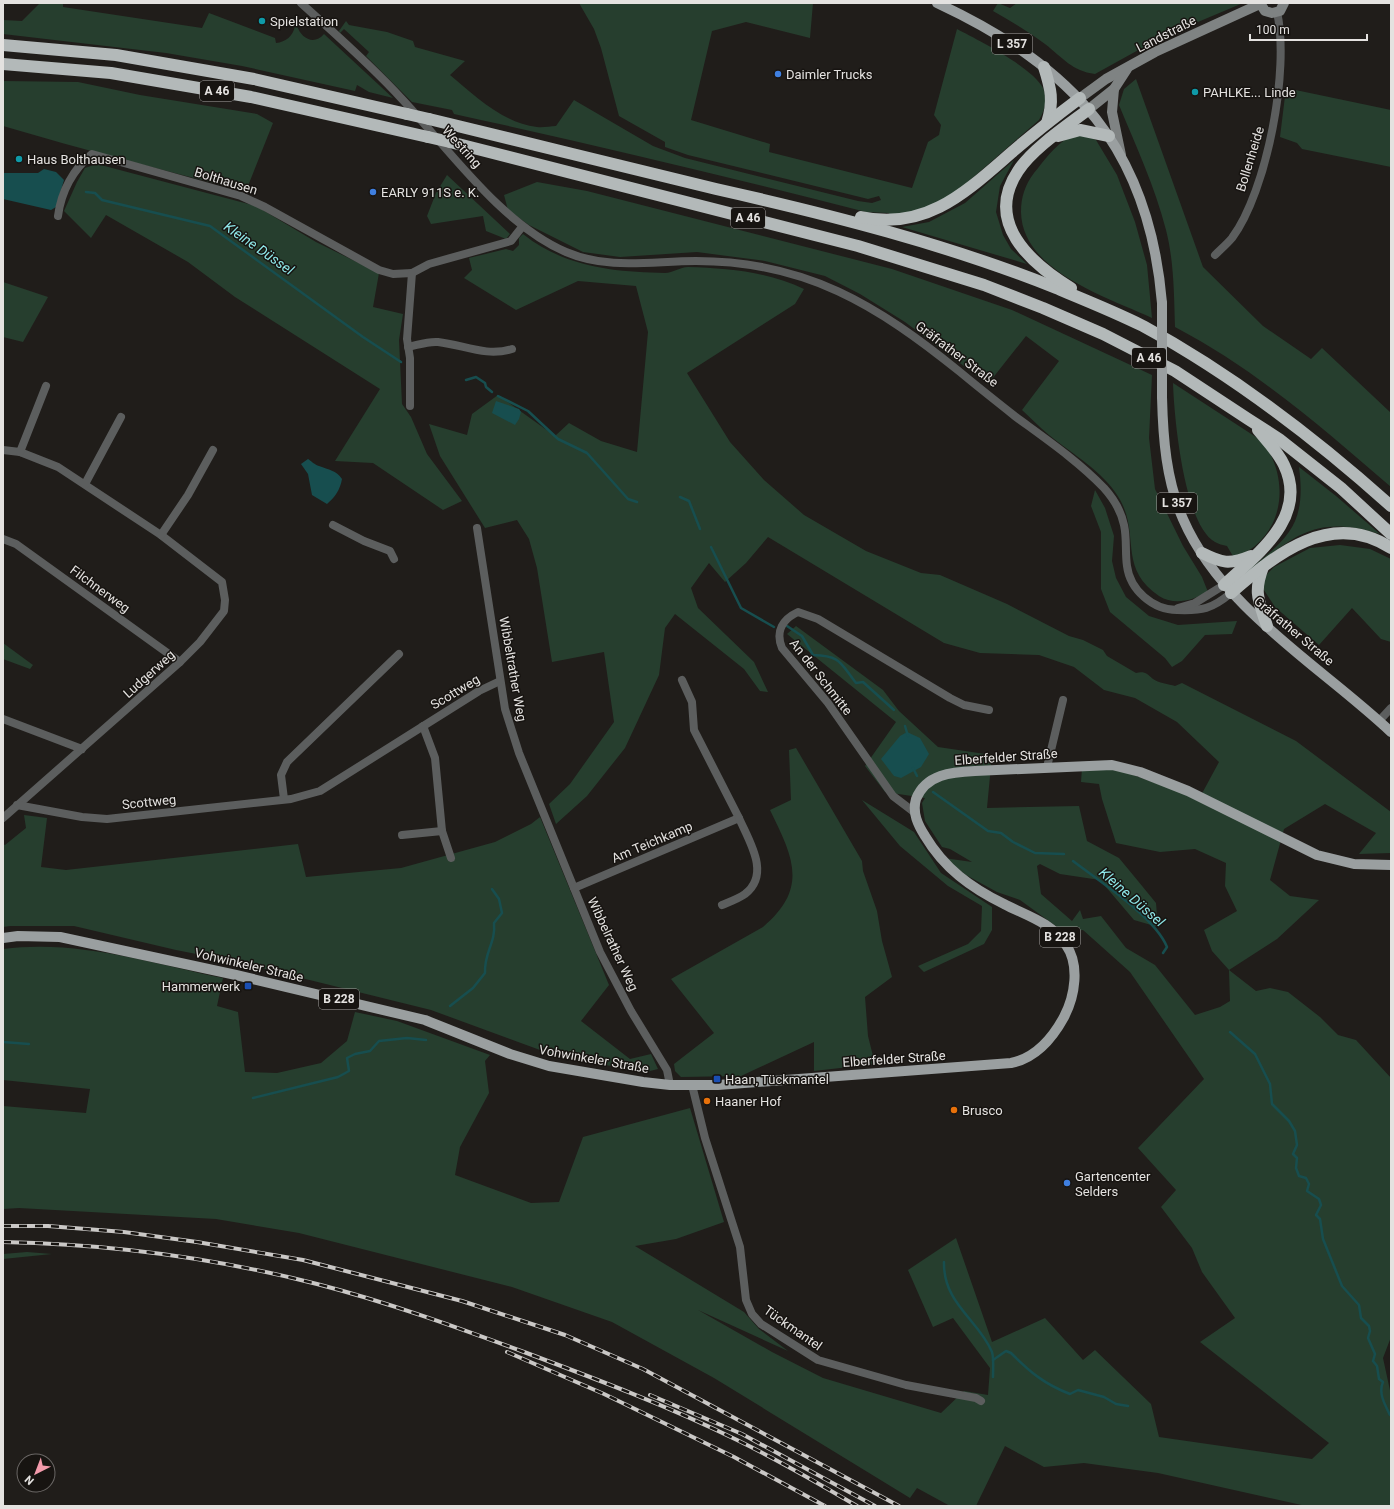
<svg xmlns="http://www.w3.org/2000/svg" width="1394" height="1509" font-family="Roboto,sans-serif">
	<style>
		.green { fill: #263e2e }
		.water { fill: #174e4f }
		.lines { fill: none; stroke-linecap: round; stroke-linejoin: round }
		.stream { stroke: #174e4f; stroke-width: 2.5 }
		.minor { stroke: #5c5e5e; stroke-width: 8 }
		.secondary { stroke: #7f8383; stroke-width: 10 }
		.primary { stroke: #9a9fa0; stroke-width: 10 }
		.motorway { stroke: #b3b9b9; stroke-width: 12 }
		.rail-casing { stroke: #cac8c6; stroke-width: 4 }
		.rail { stroke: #171411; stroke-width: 2.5; stroke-dasharray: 8; stroke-linecap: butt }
		.primary-bridge { stroke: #9a9fa0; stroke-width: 10 }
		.motorway-bridge { stroke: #b3b9b9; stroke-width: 12 }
		.culture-dot { fill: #0f9aa8; stroke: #171411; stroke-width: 1.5 }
		.shop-dot { fill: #3f7fe0; stroke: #171411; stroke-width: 1.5 }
		.transit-dot { fill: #1a4fb4; stroke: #171411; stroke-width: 1.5 }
		.food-dot { fill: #e8710a; stroke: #171411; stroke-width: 1.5 }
		.labels { text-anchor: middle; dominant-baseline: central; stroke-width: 3; stroke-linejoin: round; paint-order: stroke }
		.shield { fill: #171411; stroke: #a6a4a2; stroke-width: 1 }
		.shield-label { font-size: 12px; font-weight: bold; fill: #e4e2e0 }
		.poi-label { font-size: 13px; fill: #e4e2e0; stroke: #171411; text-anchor: start }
		.street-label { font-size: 13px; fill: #e4e2e0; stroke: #171411 }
		.water-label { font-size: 14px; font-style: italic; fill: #8fe9ea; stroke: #171411 }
	</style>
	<rect width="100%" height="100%" fill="#201d1a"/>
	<!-- green -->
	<g class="green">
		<path d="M40,3h23v4l139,21 7,-15 66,25 1,5c10,-1 17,-7 19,-17h2c4,12 17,20 27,8l69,64 -24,-6 -12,-7 -2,6 -113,-25 -76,-13 -163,-19v-14l19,1z"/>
		<path d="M579,3h234l-3,35 -64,-16 -34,9 -21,89 79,24 -1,8 143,36 16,-46 11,-7 2,-10 -7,-10 23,-86c21,11 75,38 86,59 5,11 2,22 -4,32l-78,68 -30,19 -41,10 -1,-4 -23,-1c-137,-35 -274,-68 -412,-98l-2,-4 -40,-8 -46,-46 3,-4 -25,-23 -4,4 -1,-2 7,-10 3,4 38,7 26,9 2,6 50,14 -15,14c25,21 53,48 87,52 6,1 13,-1 19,-1l18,-26 79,46 32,12 173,43 14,2 9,-3 -2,-4 -11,3 -8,-2 -172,-42 -23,-8v-5l-46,-26 -18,-68 -7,-19z"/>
		<path d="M998,3l12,5 7,-5h226l-83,35 -65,36c-23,-3 -32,-16 -50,-30 -16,-12 -34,-23 -52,-33z"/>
		<path d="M1136,79l67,188 60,59 48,33 11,-11 69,65v74c-68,-59 -136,-118 -216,-160 -1,-32 -1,-66 -9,-97 -11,-43 -30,-84 -47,-125l5,-16z"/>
		<path d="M3,81l75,1 62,13 117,19 16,9 -27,68c-81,-20 -162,-41 -243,-65z"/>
		<path d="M1286,88l105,22v57l-89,-18 -5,-6 -17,-6z"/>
		<path d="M1086,136l10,4 21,35 18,47 12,43 5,53c-45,-21 -130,-47 -131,-106 0,-15 4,-27 13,-39 10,-12 20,-27 34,-35 5,-2 13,-2 18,-2z"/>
		<path d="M1014,160l-14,26 -4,26 7,23 8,14 16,15 -125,-37 27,-5 36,-19z"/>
		<path d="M97,164l159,42 60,36 63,31 -6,34 30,7 -4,26 3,64 9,13 16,37 35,47 -19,9 -70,-47 -38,-2 45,-72 -145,-92 -47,-35 -82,-47 -15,23 -27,-27 13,-29 8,-14z"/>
		<path d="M447,175l63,59 -4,5 -20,-8 -3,-15 -52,8 -4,-8 9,-23z"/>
		<path d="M537,182l50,9 305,78 120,41 140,65 -3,63 6,51 28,57 19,31 6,15c-15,8 -33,14 -49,4 -42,-29 -18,-61 -40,-98 -16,-27 -47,-44 -70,-63 -10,-8 -18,-17 -27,-25l37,-49 -33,-25 -38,48 -83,-62 -45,-28 -35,-18 -60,-15 -68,-9 -77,5 -37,-5 -54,-27 -21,-15 -4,-15z"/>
		<path d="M523,234c41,33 91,38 142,39 8,0 15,-6 23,-6 39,1 81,5 116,22l-9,15 -108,69 43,69 34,38 40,35 62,36 55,22 19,2 67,29 62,32 14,4 20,10 4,6 29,17c9,-2 11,1 17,6 5,4 16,5 22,7l7,-3 114,58 95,71v41l-32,1 17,-21 -51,-29 -41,25 -14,51 20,16 29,4 -42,39 -48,31 27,21 14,-3 18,4 32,25 18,18 18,5 35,38v259l-8,21 8,37v111h-85l-148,-33 -74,-10 -40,4 -39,-21 -29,60h-26l-33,-18 -7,10 -196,-120 -102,-56 -100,-35 -213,-54 -83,-14 -197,-11 -16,1v-103l83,7 4,-24 -87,-9v-131c74,-10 148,14 220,29l-6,28 21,6 7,60 32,1 44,-10 26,-22 8,-29 42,9 93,34 -5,6 4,32 -29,54 -5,28 76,28 28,-1 24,-65 107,-29 34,114 -48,17 -41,7 109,66 15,17 29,22 -90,-41 74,42 51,26 118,35 23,-22 24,4 2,-27 -37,-50 -20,9 -25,-57 48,-32 36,104 53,-24 38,42 12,-10 56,54 8,33 153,22 17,-16 -129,-101 35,-24 -33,-46 -10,-24 -31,-41 15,-17 -38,-42 66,-69 -74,-107 -47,-42 -19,2 -44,-32 -23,-8 -31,-17 -22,-17 28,4 -22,-13 -8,-2 -17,-26 -3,-18 3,-5 -40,-6 -20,-26 31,-44 -109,-88 9,-8 87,64 16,21 39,36 54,8 -5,53 92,-2 8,35 32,17 19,23 18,22 2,24 -24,-7 -34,-40 -40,-6 -20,-10 -3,2 4,28 31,27 8,-11 3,9 18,-3 25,32 29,17 40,50 25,-8 10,-6 -1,-31 -17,-19 -8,-21 33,-19 -12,-25 1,-23 -31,-14 -35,3 -44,-9 -14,-44 -3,-15 -18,-2 1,-14h32l85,31 20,-37 -42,-40 -42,-24 -31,-8 -30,-23 -35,-12 -59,-2 -36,-10 -176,-106 -22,26 -21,19 -16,-19 -18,25 7,20 56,54 14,30 -8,-1 -16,-22 -69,-55 -10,14 -6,47 -34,73 -38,48 -31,28 -7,-20 21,-20 44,-62 -10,-70 -52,10 -15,-94 -8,-29 -12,-19 -32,8 -45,-72 -11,-32 38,11 5,-21 26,-19 57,41 14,-13 32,18 36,11 11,-120 -12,-46 -58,-5 -62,29 -52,-32 8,-8 -3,-12 37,-9 7,2 6,-6v-7z"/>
		<path d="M3,282l45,15 -25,45 -20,-5z"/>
		<path d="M1173,383l89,58c24,31 25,78 -7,105 -6,5 -15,8 -21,12l-7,-12c-4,-1 -9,-2 -12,-4 -31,-17 -41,-125 -42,-159z"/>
		<path d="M1299,467l37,29 44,38c-66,-20 -86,2 -136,42l-1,-2c43,-34 64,-47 56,-107z"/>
		<path d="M1095,490l10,18 9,28 -2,25 4,17 10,19 23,19 29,9 59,-4 -5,13 -27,1 -23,26 -10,6 -7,-9 -55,-46 -9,-23v-57l-10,-26z"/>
		<path d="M1340,545l30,4 21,10v83l-10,-3 -29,-31 -33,37 -44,-38 -13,-20 3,-11 9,-9 36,-19z"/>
		<path d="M3,643l30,22 -3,4 -27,-10z"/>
		<path d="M796,748l66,113 1,10 14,40 5,30 10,36 -27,20 3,39 7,28 -61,7v-29l-73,34 -60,1 -6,-6 -1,-7 40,-31 -43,-54 92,-52c46,-39 30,-70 7,-117l21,-10 -2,-50z"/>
		<path d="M862,800l52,32 27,41 51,34v23l-8,14 -60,28 -6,-6 50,-22 13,-13 1,-25 -34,-20 -48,-40z"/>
		<path d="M24,815l23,3 -6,49 25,3 232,-26 8,33 95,-9 94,-26 36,-18 9,-7 69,168 -28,36 49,38 21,-5 7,15 -12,3 -87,-15 -128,-47 -194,-48 -61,-12 -102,-24h-64l-7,1v-83l2,1 21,-17z"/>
		<path d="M27,1252l25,2 -49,5v-5z"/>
	</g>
	<!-- water -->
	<g class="water">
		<path d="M44,169l12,3 8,8 -8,27 -5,3 -48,-11v-26h35z"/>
		<path d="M496,401l23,8 2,3 -2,7 -4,6 -23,-12z"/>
		<path d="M308,459c3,2 7,6 11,7 10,4 17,4 23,13 -2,11 -7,18 -15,25l-15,-9 -4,-21 -7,-10z"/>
		<path d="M907,732l13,6 9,16 -8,13 -20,11 -7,-2 -13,-17 19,-23z"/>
	</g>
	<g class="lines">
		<!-- stream -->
		<g class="stream">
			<path d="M86,192l9,1 7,7 108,26 153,111 38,25"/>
			<path d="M466,380l10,-3 9,6 1,4 6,5"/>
			<path d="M498,396l30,15 30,28 29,14 41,46 9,3"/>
			<path d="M680,497l9,4 11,28"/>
			<path d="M711,547l30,61 33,19"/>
			<path d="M787,626l15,10 11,19c29,1 27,8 43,28l7,-1 31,28"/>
			<path d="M905,726l3,10"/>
			<path d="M913,768l4,8"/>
			<path d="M933,792l55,39 13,2 12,9 22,11 29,1"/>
			<path d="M1073,861c26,20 82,56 94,86l-4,6"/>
			<path d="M450,1006l23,-18 12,-15c-1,-21 11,-30 9,-50l8,-10 -3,-14 -7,-10"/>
			<path d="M1230,1032l25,22 15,30 2,20 17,17 6,10 2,14 -4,9 4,4 -1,10 3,8 7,2 3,6 -2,7 12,8 2,6 -5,10 4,4 3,20 19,47 17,19 2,13 8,8 1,5 -2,7 7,16 -2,7 4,5 2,13 4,3c-5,11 2,23 7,33"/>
			<path d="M3,1042l26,2"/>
			<path d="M253,1098l85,-21 11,-6 -2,-13 8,-4 15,-3 9,-10 28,-3 19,2"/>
			<path d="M944,1262c-1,42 35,58 48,90 2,7 1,17 1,25"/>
			<path d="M993,1360l13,-9 5,2c19,19 33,31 59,41l8,-4 26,7 12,7 12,2"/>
		</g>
		<!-- minor -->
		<g class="minor">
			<path d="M301,3c34,31 69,61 100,95 48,51 100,126 165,154 42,18 85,9 130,9 110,0 181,44 264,111 18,15 37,30 56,45 30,22 62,44 88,71 10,11 17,23 20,37 3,13 1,28 3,41 3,24 26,44 50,44 25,1 35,-1 54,-17"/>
			<path d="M58,216c3,-24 15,-47 34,-62l149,42 24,11 114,63 14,4 19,-1"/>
			<path d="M1215,255c5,-5 12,-11 17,-17 35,-47 58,-169 45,-226"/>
			<path d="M408,347c10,-2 20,-6 30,-5 26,3 48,15 74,7"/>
			<path d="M410,406v-48l-3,-19 5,-66 17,-9 82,-23 11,-14"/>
			<path d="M3,450l17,2 38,15 103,68 61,47 3,18 -1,11 -24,31 -20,20 -177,156"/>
			<path d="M20,452l26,-66"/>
			<path d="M85,484l36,-67"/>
			<path d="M333,525l31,16 26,10 4,8"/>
			<path d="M477,528l28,181 14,44 81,199 31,59 36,59 3,15"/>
			<path d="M161,535l27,-40 25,-45"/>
			<path d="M3,539l13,5 164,118"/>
			<path d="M1178,608l17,-5 29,-18"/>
			<path d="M3,719l79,30"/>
			<path d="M1379,721l12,-13"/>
			<path d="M423,726l12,32 7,73 9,27"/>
			<path d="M1047,767l16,-67"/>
			<path d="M284,799l-3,-24 6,-13 112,-108"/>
			<path d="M17,805l65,12 25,2 184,-20 29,-8 159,-100 21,-10"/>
			<path d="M914,812l-21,-16 -65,-93 -46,-55c-7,-17 1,-29 16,-36l20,7 132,79 14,7 25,5"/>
			<path d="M402,835l40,-4"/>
			<path d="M574,888l165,-70 -45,-88 -2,-28 -10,-22"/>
			<path d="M722,905c7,-3 16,-6 23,-11 26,-20 4,-53 -6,-76"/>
			<path d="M692,1085l13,53 35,109 6,53 6,14 9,10 57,36 88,25 70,13 5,3"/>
		</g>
		<!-- secondary -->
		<g class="secondary">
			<path d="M1260,3l5,8 7,2 8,-2 4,-8"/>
			<path d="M1114,89l-2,23 9,43"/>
			<path d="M1080,98l26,-19 49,-27 105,-48"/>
			<path d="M1089,109l25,-20 13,-20"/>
		</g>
		<!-- primary -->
		<g class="primary">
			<path d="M937,3c137,64 212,145 225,300"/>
			<path d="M1162,397c1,41 4,83 21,122 39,90 138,147 208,213"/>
			<path d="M3,938l15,-2 42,1 176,38 189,45 85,34 39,12 94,16 27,3h48l293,-22c25,-5 41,-24 53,-46 11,-21 16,-52 2,-72 -15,-23 -39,-29 -62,-41 -33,-16 -60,-36 -79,-68 -7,-11 -13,-23 -9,-37 10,-25 36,-27 59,-28l137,-6 28,7 48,19 129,64 37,9 37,1"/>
		</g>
		<!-- motorway -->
		<g class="motorway">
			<path d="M3,45l113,10 138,24 153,35"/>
			<path d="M3,64l108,9 140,24 177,40"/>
			<path d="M1044,67c7,22 10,34 3,56"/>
			<path d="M429,119c96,23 191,47 287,70 116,26 230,55 340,99 29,12 59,24 87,38 90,49 172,112 248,180"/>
			<path d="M1058,136l22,-6 29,6"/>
			<path d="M450,142l408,104 126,39 59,23 60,26 72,37 73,48 31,20 62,49 50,46"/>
			<path d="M861,217c65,14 105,-25 150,-64 22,-19 45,-37 69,-55"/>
			<path d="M1071,288c-41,-25 -87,-66 -53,-117 14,-22 50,-46 71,-62"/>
			<path d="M1202,553c20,10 27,12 49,3"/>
			<path d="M1263,567c-10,26 -4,34 4,59"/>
			<path d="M1224,585c33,-31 85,-68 60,-120 -6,-13 -16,-23 -26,-35"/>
			<path d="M1231,593c45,-39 100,-84 160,-45"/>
		</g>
		<defs>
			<g id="rail">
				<path d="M3,1226h45l76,6 73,10 106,18 159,41 103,34 78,34 256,137"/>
				<path d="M3,1242c106,2 212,16 314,42 70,18 139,43 207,68 72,27 144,54 213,88 41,20 81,43 120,66"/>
				<path d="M507,1352l97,42 130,63 91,49"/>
				<path d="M650,1395l92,39 133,72"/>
			</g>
		</defs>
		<!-- rail casing -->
		<use href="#rail" class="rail-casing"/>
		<!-- rail -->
		<use href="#rail" class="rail"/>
		<!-- primary-bridge -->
		<path class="primary-bridge" d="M1162,303v94"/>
		<!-- motorway-bridge -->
		<g class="motorway-bridge">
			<path d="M407,114l22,5"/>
			<path d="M428,137l22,5"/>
		</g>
	</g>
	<!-- markers -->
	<g class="culture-dot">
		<circle cx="262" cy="21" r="4"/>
		<circle cx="1195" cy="92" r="4"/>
		<circle cx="19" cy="159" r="4"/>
	</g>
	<g class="shop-dot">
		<circle cx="778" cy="74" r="4"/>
		<circle cx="373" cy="192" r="4"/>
		<circle cx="1067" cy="1183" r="4"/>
	</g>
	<g class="transit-dot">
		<rect x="244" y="982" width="8" height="8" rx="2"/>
		<rect x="713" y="1075" width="8" height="8" rx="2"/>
	</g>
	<g class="food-dot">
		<circle cx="707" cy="1101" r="4"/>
		<circle cx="954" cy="1110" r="4"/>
	</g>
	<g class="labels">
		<!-- shield labels -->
		<g class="shield">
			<rect x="992" y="34" width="40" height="20" rx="3"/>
			<rect x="200" y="81" width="34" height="20" rx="3"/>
			<rect x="731" y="208" width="34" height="20" rx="3"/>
			<rect x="1132" y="348" width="34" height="20" rx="3"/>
			<rect x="1157" y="493" width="40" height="20" rx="3"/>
			<rect x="1040" y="927" width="40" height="20" rx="3"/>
			<rect x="319" y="989" width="40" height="20" rx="3"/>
		</g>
		<g class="shield-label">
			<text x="1012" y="44">L 357</text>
			<text x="217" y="91">A 46</text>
			<text x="748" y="218">A 46</text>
			<text x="1149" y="358">A 46</text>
			<text x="1177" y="503">L 357</text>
			<text x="1060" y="937">B 228</text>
			<text x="339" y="999">B 228</text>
		</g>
		<!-- poi labels -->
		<g class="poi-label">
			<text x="270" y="21">Spielstation</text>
			<text x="786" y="74">Daimler Trucks</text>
			<text x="1203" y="92">PAHLKE... Linde</text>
			<text x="27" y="159">Haus Bolthausen</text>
			<text x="381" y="192">EARLY 911S e. K.</text>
			<text x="240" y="986" text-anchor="end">Hammerwerk</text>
			<text x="725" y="1079">Haan, Tückmantel</text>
			<text x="715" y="1101">Haaner Hof</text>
			<text x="962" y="1110">Brusco</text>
			<text x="1075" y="1176">Gartencenter<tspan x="1075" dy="15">Selders</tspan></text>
		</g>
		<!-- street labels -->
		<g class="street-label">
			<text transform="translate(1166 34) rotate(-27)">Landstraße</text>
			<text transform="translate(462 147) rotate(48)">Westring</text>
			<text transform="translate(1250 159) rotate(-73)">Bollenheide</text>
			<text transform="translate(226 181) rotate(17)">Bolthausen</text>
			<text transform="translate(957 354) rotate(37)">Gräfrather Straße</text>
			<text transform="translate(100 589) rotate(36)">Filchnerweg</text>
			<text transform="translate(1294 631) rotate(40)">Gräfrather Straße</text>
			<text transform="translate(513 669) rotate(80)">Wibbeltrather Weg</text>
			<text transform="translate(149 674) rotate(-42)">Ludgerweg</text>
			<text transform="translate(821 677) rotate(52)">An der Schmitte</text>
			<text transform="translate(455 692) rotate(-31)">Scottweg</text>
			<text transform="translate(1006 757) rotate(-4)">Elberfelder Straße</text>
			<text transform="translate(149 802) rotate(-6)">Scottweg</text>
			<text transform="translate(652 842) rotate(-23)">Am Teichkamp</text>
			<text transform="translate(613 944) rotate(65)">Wibbelrather Weg</text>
			<text transform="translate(249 965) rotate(13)">Vohwinkeler Straße</text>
			<text transform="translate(594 1059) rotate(10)">Vohwinkeler Straße</text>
			<text transform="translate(894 1059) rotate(-4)">Elberfelder Straße</text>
			<text transform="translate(793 1328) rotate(35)">Tückmantel</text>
		</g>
		<!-- water labels -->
		<g class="water-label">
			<text transform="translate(259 248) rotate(35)">Kleine Düssel</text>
			<text transform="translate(1132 897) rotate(41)">Kleine Düssel</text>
		</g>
	</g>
	<!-- border -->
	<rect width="1394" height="1509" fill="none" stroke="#e4e2e0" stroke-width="8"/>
	<!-- north arrow -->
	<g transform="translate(36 1473) rotate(222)"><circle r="19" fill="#171411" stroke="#696664"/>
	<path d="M0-3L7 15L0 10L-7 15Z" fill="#f39aab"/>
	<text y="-6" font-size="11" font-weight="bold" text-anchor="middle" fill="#e4e2e0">N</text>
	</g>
	<!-- scale -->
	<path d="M1250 34v6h117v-6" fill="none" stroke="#e4e2e0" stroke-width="2"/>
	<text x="1256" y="34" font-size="12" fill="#e4e2e0" stroke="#171411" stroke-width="3" paint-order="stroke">100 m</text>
</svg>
